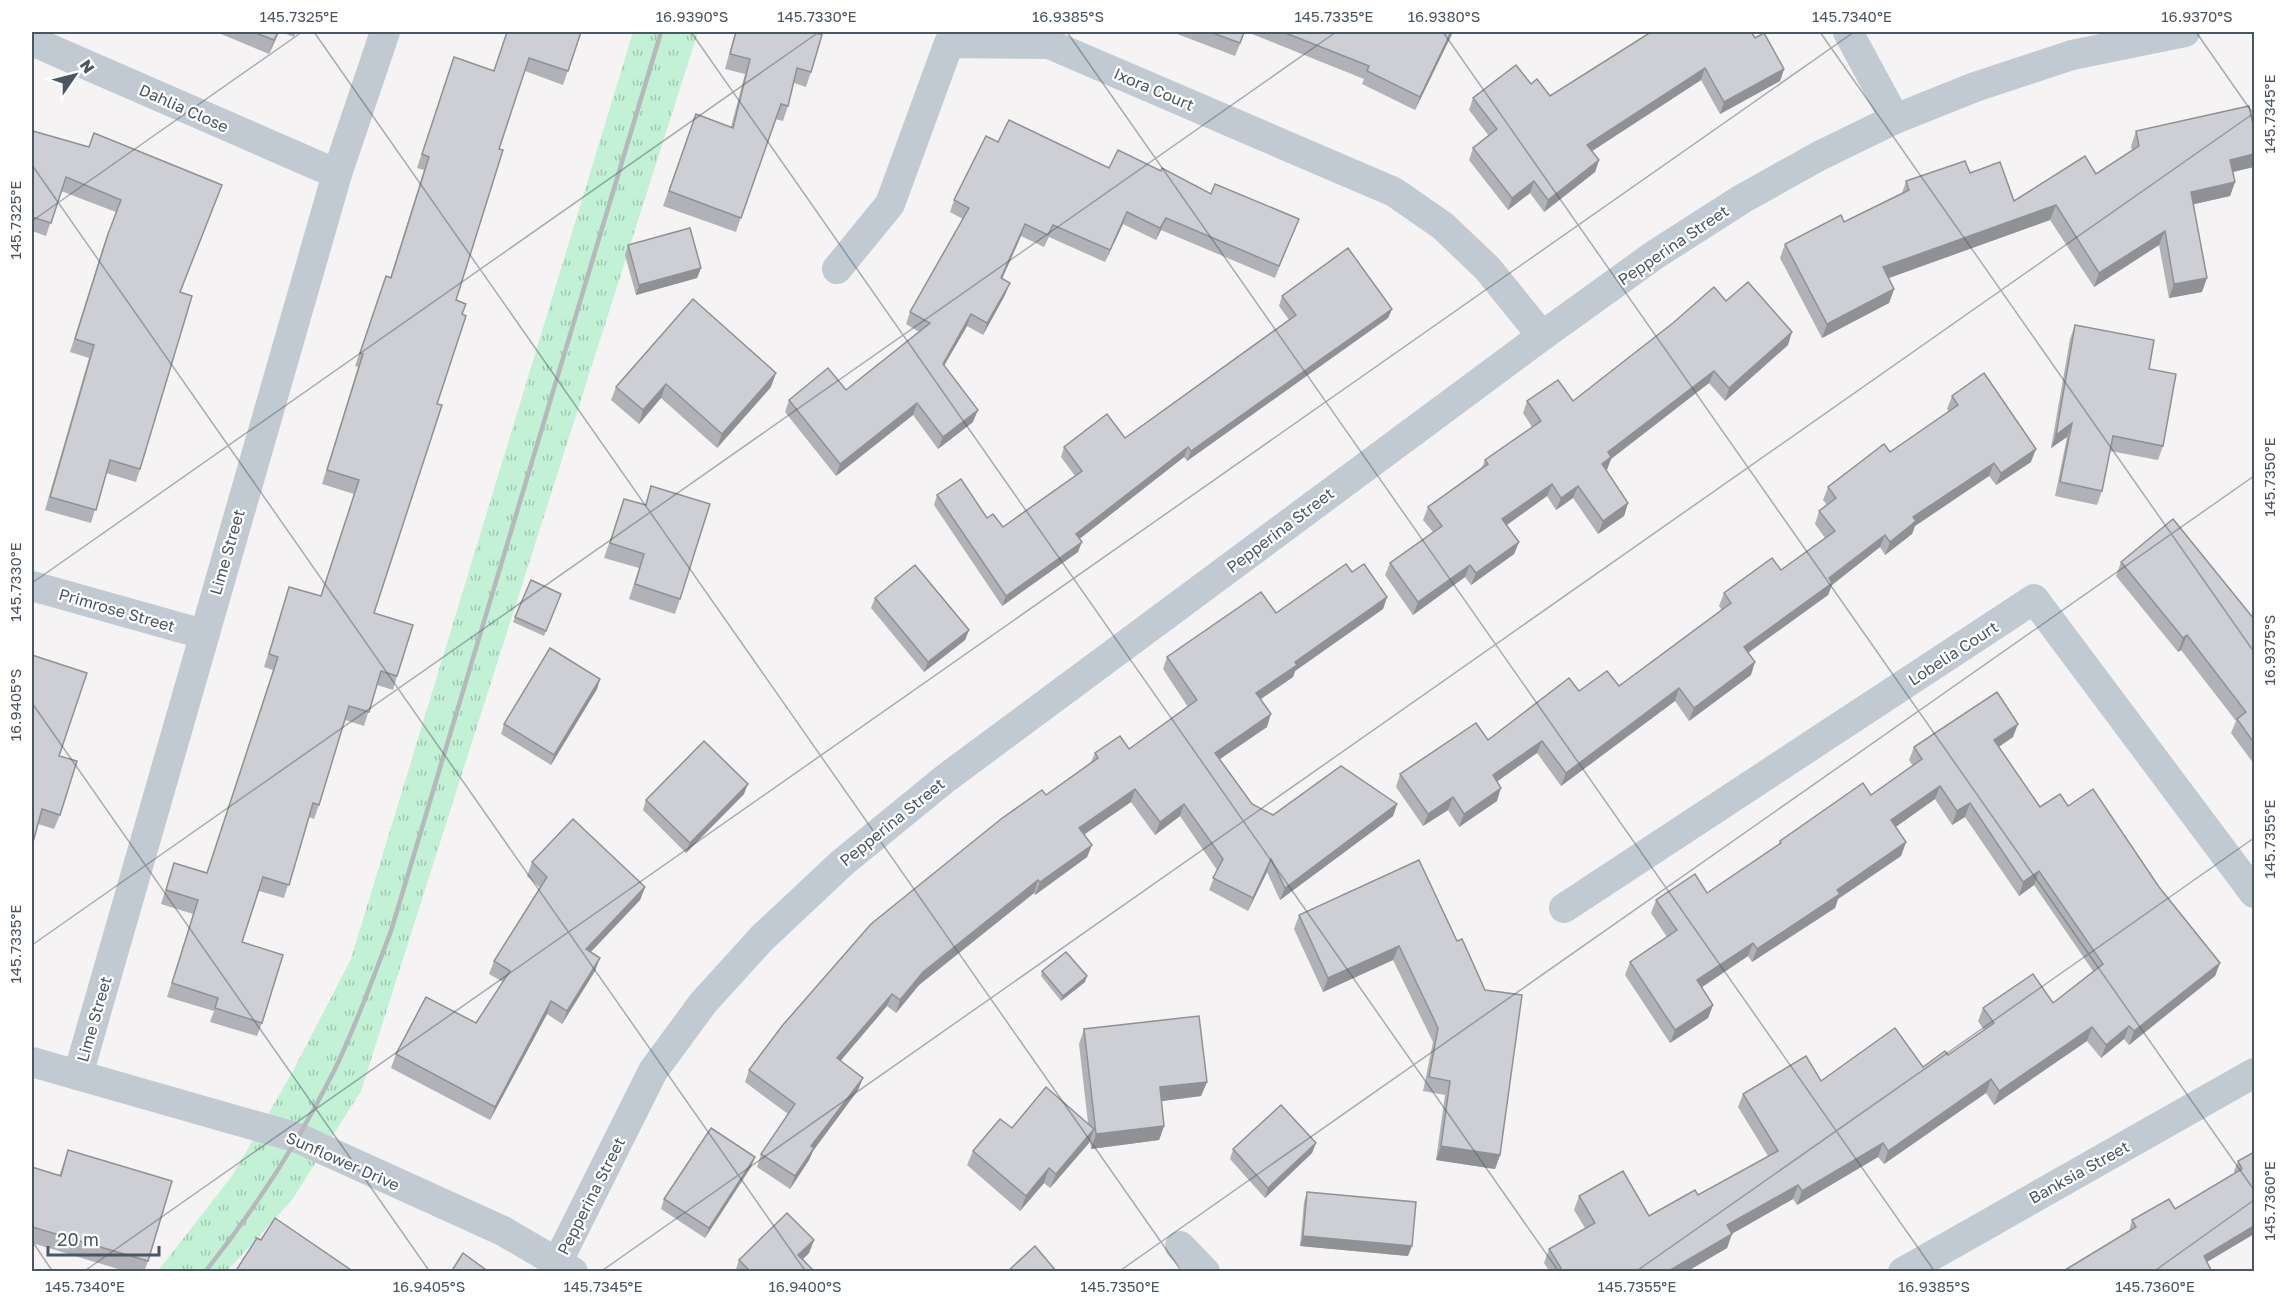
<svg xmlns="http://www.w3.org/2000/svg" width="2286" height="1303" font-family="'Golos Text',sans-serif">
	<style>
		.grass { fill: url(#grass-tufts) }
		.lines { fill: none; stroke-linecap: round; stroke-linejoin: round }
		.street { stroke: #c1cad2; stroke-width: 30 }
		.rail { stroke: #b5b8bd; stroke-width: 4.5 }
		.wall { fill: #b0b2b7 }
		.shaded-wall { fill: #909195 }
		.building { fill: #cdcfd5; stroke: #909195; stroke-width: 1.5 }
		.ticks { fill: none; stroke: #4a5661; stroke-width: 1.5; stroke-opacity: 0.45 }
		.labels { text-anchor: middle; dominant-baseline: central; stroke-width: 4.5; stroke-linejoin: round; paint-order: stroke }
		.street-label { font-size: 16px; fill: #4a5661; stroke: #fff }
		.neatline { fill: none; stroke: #4a5661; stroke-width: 2 }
		.ticks-label { font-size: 15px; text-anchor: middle; fill: #4a5661 }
	</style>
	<defs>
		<pattern id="grass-tufts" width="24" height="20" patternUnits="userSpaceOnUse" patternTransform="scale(1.5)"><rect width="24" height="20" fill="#c3f1d5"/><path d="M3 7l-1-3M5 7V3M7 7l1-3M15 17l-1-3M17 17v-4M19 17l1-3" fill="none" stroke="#a0c6b0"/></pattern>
	</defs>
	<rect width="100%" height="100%" fill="#f5f3f3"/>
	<!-- grass -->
	<path class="grass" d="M633,32h65l-337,1059 -69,109 -65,71 -70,1 75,-96 61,-105 58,-112z"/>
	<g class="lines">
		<!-- street -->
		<g class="street">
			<path d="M1848,32l47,87"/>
			<path d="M32,41l305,133"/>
			<path d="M837,269l53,-65 59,-161 100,1 345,148 49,34 45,43 54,67"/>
			<path d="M32,586l171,48"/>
			<path d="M1564,908l470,-309 220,294"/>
			<path d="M32,1062l266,76 205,93 70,41"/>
			<path d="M78,1075l259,-901 48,-142"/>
			<path d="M1180,1246l25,26"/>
			<path d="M558,1261l95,-190 50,-68 59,-65 80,-75 104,-85 596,-442 111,-80 89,-57 77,-43 76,-37 80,-32 97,-32 113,-23"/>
			<path d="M1903,1272l351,-199"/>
		</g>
		<!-- rail -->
		<path class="rail" d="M205,1272c50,-63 93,-129 129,-201 22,-45 39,-93 57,-140l270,-899"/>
	</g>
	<!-- wall -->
	<g class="wall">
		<path d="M216,32h63l-10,22z"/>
		<path d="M281,32h15l-2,5z"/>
		<path d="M581,32l-18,53 -38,-14 -26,78 -43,151 6,14 -25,90 -63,209 23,63 -4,14 -16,-5 -13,41 -19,-6 -26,85 -5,14 -5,-2 -25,81 -25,-7 -17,51 20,81 -5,13 -47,-14 4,-11 -47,-14 26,-83 -32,-10 13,-41 33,10 66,-203 -9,-3 25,-80 32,9 33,-102 -32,-10 36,-117 -3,-1 26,-76 9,-12 34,-108 -7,-2 32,-97h44z"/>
		<path d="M735,32h81l-5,40 -5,15 -12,-4 -6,23 -5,15 -8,-2 -39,113 -73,-26 33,-92 35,13 14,-53 -20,-5z"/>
		<path d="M1172,32h73l-10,24z"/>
		<path d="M1247,32h206l-38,78 -53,-26 2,-5z"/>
		<path d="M1755,38l29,31 -4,12 -60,33 -19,-34 -109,71 7,9 -4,12 -51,40 -14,-19 -22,17 -39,-50 4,-12 16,-12 -20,-26 4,-12 58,-14 19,12z"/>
		<path d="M2136,131l97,41 2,10 -5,14 -36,8 8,88 -33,6 -10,-53 -65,42 -44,-67 -162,58 6,11 -5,14 -67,35 -42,-80 5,-14 59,-22 58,-29 4,-12 64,-8 44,28 82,-27 36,-23 -1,-5z"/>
		<path d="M32,135l57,12 91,145 -40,177 -4,13 -30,-9 -15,50 -46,-13 44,-152 -19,-6 33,-105 13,-35 -55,-21 -15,45 -14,-5z"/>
		<path d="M998,142l111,26 102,26 88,25 -24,59 -114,-48 -5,10 -33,-16 -18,38 -56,-25 -5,10 -23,-11 -19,43 3,16 -22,40 -16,-9 -23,40 29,56 -35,27 -25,-34 -77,61 -51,-64 4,-12 57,-10 73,-58 -13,-8 4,-12 53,-93 -13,-7 4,-12z"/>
		<path d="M628,245l73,23 -4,10 -61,17 -11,-40z"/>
		<path d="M1282,296l110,13 -4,9 -201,143 -3,-4 -105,82 -1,13 -76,54 -68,-101 3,-10 66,32 72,-51 -14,-19 3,-10 61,-9 164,-118 -10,-14z"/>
		<path d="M693,299l78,88 -54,61 -56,-50 -22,26 -28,-24 5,-13z"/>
		<path d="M1726,301l62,44 -63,56 -16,-18 -98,76 -5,11 22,33 -4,13 -26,18 -25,-36 -17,12 -9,-14 -40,29 12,17 -5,12 -43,31 -6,-8 -52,38 -28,-40 5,-12 43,-31 -10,-12 5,-13 54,-40 3,-7 47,-33 -9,-14 4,-12h46z"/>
		<path d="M2075,325l74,44 14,77 -5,14 -48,-9 -8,40 -5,14 -42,-9 12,-59 -16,11 19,-109z"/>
		<path d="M1952,396l79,66 -35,23 -7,-9 -74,50 -3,8 -27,21 -5,-8 -48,38 -4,10 -80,58 3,22 -62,46 -14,-20 -114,85 -24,-33 -40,28v20l-38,26 -11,-17 -25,16 -27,-39 4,-13 88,-34 91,-49 40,-5 103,-76 -3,-4 5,-13 57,-23 44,-32 -10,-14 4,-13 8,-6 -4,-5 5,-13 62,-35 59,-40 -2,-3z"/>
		<path d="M651,486l29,113 -5,15 -46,-15 10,-31 -35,-10 20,-59 21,6z"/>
		<path d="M2121,562l133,57v145l-23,-31 5,-12 -55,-71 -3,2 -62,-76z"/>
		<path d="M1352,572l35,25 -4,12 -88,62 -2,6 -32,22 6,28 -47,32 32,45 21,11 124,-11 -4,12 -113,84 -13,-28 -19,39 -39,-21 8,-20 -37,-54 -25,19 -24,-33 -47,32 8,11 -5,12 -52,38 -1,-2 -115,92 -23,28 -9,-7 -47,55 23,17 -5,12 -45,61 -4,9 -19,29 -33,-22 4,-13 27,-40 -43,-32 4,-12 297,-275 45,-33 4,-9 34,-4 59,-42 -25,-38 4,-12 109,-44z"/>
		<path d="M531,580l30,14 -17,42 -31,-14z"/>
		<path d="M875,598l94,32 -4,10 -41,32 -53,-64z"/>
		<path d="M32,655l27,101 1,59 -6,14 -16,-5z"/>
		<path d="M600,679l-3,10 -46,76 -50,-31 3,-10z"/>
		<path d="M2013,737l-14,10 41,60 28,-1 91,81 61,76 -5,13 -86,69 -5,-6 -23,19 -14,-17 -93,64 -8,-12 -102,71 -6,-7 -81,48 -4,-6 -61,34 -5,15 -41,24h-136l-6,-9 5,-14 36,-21 -11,-18 5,-14 70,20 49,-21 70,-39 -30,-49 5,-13 78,-13 102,-14 25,-12 36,-25 -6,-9 5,-13 70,-5 40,-32 -59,-86 -15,11 -54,-79 -13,8 -17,-26 -40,28 11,15 -5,14 -63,43 -3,9 -83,54 -4,-6 -47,31 12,18 -5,13 -38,25 -45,-68 5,-13 37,-25 -16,-24 5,-13 51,-7 71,-48 2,-4 91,-46 42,-29 -4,-6 5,-13z"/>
		<path d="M744,794l-58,59 -43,-43 3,-10z"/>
		<path d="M1419,860l81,295 -5,14 -59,-9 9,-65 -22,-4 10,-49 -40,-82 -70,32 -29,-63 5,-14z"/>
		<path d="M532,862l113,25 -5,13 -49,52 4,19 -33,53 -15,-10 -57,106 -99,-52 5,-14 80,-31 27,-41 -14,-8 5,-13 46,-73 -13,-12z"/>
		<path d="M1042,971l43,11 -24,19 -20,-25z"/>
		<path d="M1084,1029l123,53 -6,14 -40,5 3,25 -5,14 -68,9 -1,-9 -1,3 -39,45 -6,-5 -24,28 -53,-46 6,-14 39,-23 76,-5 -9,-79z"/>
		<path d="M1316,1143l-4,10 -47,45 -35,-39 3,-10z"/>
		<path d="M68,1150l80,111 -4,11h-16l-96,-29v-76l27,9z"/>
		<path d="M2254,1152v82l-47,28 5,10h-148l1,-2 64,-39 3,-11 43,-11 60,-36 -1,-2 4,-10z"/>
		<path d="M755,1157l-4,10 -46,71 -44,-29 3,-10z"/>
		<path d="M1307,1192l101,64 -108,-10 4,-44z"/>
		<path d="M814,1240l-5,13 -6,6 12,13h-80l4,-12z"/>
	</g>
	<!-- shaded-wall -->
	<g class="shaded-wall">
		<path d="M278,32h1l-10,22 5,-14z"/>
		<path d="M1451,32h2l-38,78 5,-13z"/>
		<path d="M1705,68l-4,12 -118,77 4,-12z"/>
		<path d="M1784,69l-4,12 -60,33 4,-12z"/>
		<path d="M2254,154v13l-29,7 5,-14z"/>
		<path d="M1599,160l-4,12 -51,40 4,-12z"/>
		<path d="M1534,181l-4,12 -22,17 4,-12z"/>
		<path d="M2235,182l-5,14 -44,10 5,-14z"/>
		<path d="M2056,205l-6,15 -172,62 5,-15z"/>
		<path d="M1127,212l-4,12 -18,38 5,-12z"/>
		<path d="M1166,218l-5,12 -5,10 4,-12z"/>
		<path d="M1025,224l-4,12 -24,54 4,-12z"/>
		<path d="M2165,231l-6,14 -65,42 5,-14z"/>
		<path d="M701,268l-4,10 -61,17 3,-10z"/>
		<path d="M2207,278l-5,14 -33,6 5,-14z"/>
		<path d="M1010,283l-5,12 -22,40 4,-12z"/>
		<path d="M1894,289l-5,14 -67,35 5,-14z"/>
		<path d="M1392,309l-4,9 -201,143 4,-10z"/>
		<path d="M971,314l-4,12 -29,50 5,-12z"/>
		<path d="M1792,332l-4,13 -63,56 4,-13z"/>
		<path d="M1714,371l-5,12 -98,76 -4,11 -10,7 5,-13 6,-12z"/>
		<path d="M776,373l-5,14 -54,61 5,-14z"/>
		<path d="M666,384l-5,14 -22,26 4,-14z"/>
		<path d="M917,403l-4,12 -77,61 4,-12z"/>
		<path d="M978,410l-5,12 -35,27 5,-12z"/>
		<path d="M2072,423l-5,14 -16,11 5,-13z"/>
		<path d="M1188,447l-4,10 -111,87 3,-10z"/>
		<path d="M2036,449l-5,13 -35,23 5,-12z"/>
		<path d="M1994,463l-5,13 -74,50 -3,8 -27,21 5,-13 23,-25z"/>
		<path d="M1552,484l-5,12 -49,35 4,-12z"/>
		<path d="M1578,486l-5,12 -17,12 5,-12z"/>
		<path d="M1628,503l-4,13 -26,18 5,-13z"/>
		<path d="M1885,535l-5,12 -48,38 -4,10 -89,64 5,-12 85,-69z"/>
		<path d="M1082,542l-4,10 -76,54 4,-10z"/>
		<path d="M1519,542l-5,12 -43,31 5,-12z"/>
		<path d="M1470,565l-5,12 -52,38 5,-13z"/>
		<path d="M1387,597l-4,12 -88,62 -2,6 -41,28 4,-12 39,-31z"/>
		<path d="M969,630l-4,10 -41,32 4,-10z"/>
		<path d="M2187,635l-6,15 -3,2 5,-14z"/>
		<path d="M1755,662l-4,13 -62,46 5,-13z"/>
		<path d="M600,679l-3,10 -46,76 3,-10z"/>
		<path d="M1679,688l-4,13 -114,85 5,-13z"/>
		<path d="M1271,714l-4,13 -56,38 4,-12z"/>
		<path d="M2018,724l-5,13 -24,16 5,-13z"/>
		<path d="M1542,741l-5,12 -49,35 5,-13z"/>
		<path d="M748,784l-4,10 -58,59 4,-10z"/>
		<path d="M1940,786l-5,13 -49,35 5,-14z"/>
		<path d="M1501,788l-4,13 -38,26 5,-13z"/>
		<path d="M1135,789l-4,13 -56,39 4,-13z"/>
		<path d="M1453,797l-5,13 -25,16 5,-12z"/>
		<path d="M1970,803l-5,14 -13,8 5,-14z"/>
		<path d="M1184,804l-4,12 -25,19 5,-13z"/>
		<path d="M1397,804l-4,12 -113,84 5,-12z"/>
		<path d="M1906,842l-5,14 -63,43 -3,9 -83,54 5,-13 80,-59z"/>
		<path d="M1092,845l-5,12 -52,38 5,-13z"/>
		<path d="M1271,859l-4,13 -19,39 5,-13z"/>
		<path d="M2039,871l-5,14 -15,11 4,-14z"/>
		<path d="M1038,880l-4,13 -115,92 -23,28 4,-13 23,-28z"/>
		<path d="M645,887l-5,13 -59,62 5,-13z"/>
		<path d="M1753,943l-5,13 -56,38 5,-14z"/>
		<path d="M1399,946l-6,14 -70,32 5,-14z"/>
		<path d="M600,958l-5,13 -33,53 5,-13z"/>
		<path d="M2220,963l-5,13 -86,69 5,-14z"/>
		<path d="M1087,976l-2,6 -24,19 2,-5z"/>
		<path d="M892,994l-5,12 -55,65 5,-13z"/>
		<path d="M551,1001l-4,13 -57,106 5,-13z"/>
		<path d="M1713,1005l-5,13 -38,25 5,-13z"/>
		<path d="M2129,1026l-5,13 -23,19 5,-13z"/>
		<path d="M2092,1027l-5,14 -93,64 5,-14z"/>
		<path d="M863,1078l-5,12 -45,61 -4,9 -19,29 5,-13 16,-30z"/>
		<path d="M1991,1079l-5,14 -102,71 4,-13z"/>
		<path d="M1207,1082l-6,14 -46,6 5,-15z"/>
		<path d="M1164,1126l-5,14 -68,9 5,-15z"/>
		<path d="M1094,1129l-5,14 -39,45 6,-14z"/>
		<path d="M1316,1143l-4,10 -47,45 3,-10z"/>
		<path d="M1883,1143l-5,14 -81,48 5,-14z"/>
		<path d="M1441,1146l59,9 -5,14 -59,-9z"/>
		<path d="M755,1157l-4,10 -46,71 4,-10z"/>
		<path d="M1049,1168l-5,15 -24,28 6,-15z"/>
		<path d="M1798,1185l-5,14 -70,40 4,-14z"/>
		<path d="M2254,1226v8l-54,32 4,-10z"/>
		<path d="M1732,1234l-5,14 -41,24h-19z"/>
		<path d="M1303,1236l109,10 -4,10 -108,-10z"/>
		<path d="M814,1240l-5,13 -15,15 4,-13z"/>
	</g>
	<!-- building -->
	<g class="building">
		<path d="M253,32h25l-4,8z"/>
		<path d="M507,32h74l-13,39 -39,-13 -30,91 4,1 -47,150 10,4 -4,10 4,2 -29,88 5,1 -68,208 39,12 -16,51 -16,-5 -12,41 -20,-6 -30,99 -6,-2 -24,82 -26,-8 -21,65 41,13 -21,68 -47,-15 3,-10 -46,-15 26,-83 -32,-10 8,-27 33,10 71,-216 -9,-3 20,-67 32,9 38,-116 -32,-10 36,-116 -3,-1 26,-77 5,2 38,-121 -7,-3 32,-97 40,14z"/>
		<path d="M736,32h80v1l6,2 -11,37 -14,-4 -9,38 -7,-2 -40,114 -72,-27 27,-77 37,14 17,-69 -20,-5z"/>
		<path d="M1210,32h34l-4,11z"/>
		<path d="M1283,32h168l-31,65 -53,-26 2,-5z"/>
		<path d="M1651,32h100l4,6 9,-5 20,36 -60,33 -19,-34 -118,77 12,15 -51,40 -14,-19 -22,17 -39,-50 24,-19 -24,-31 43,-33 15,19 6,-5 13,17z"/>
		<path d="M2249,106l5,23v25l-24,6 5,22 -44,10 16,86 -33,6 -9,-53 -66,42 -43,-68 -173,62 11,22 -67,35 -42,-80 56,-29 3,7 65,-32 -3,-9 59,-20 5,12 30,-11 14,39 71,-45 11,18 43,-28 -3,-15z"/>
		<path d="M1009,120l100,48 9,-18 43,21 1,-3 49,26 4,-10 84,35 -20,47 -113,-48 -6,10 -33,-16 -17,38 -57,-25 -5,10 -23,-11 -24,54 9,5 -23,40 -16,-9 -28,50 35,46 -35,27 -26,-34 -77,61 -51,-64 39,-32 18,22 84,-67 -20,-11 59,-104 -15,-8 32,-64 12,6z"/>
		<path d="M33,131l56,16 5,-14 128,52 -42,107 12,4 -52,173 -30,-9 -14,50 -46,-13 44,-152 -19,-6 33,-105 13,-34 -55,-23 -15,46 -19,-6v-80z"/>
		<path d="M690,228l11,40 -62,17 -11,-40z"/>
		<path d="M1348,248l44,61 -201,142 -3,-4 -112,87 6,8 -76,54 -69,-101 24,-16 26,39 6,-4 10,13 79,-56 -18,-24 43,-33 18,24 171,-123 -14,-19z"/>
		<path d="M1748,282l44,50 -63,56 -15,-17 -106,81 3,5 -9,7 26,39 -25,18 -25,-35 -17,12 -9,-14 -50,35 17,23 -43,31 -6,-8 -52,37 -28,-39 52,-37 -14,-19 60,-43 -3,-4 56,-39 -14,-20 31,-21 15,21 100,-78 41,-36 12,14z"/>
		<path d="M693,299l83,74 -54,61 -56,-50 -23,26 -27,-23z"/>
		<path d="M2075,325l79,15 -5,29 27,5 -13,72 -50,-10 -11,55 -42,-9 12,-59 -16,12z"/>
		<path d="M1984,373l52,76 -35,24 -7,-10 -81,54 3,4 -26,21 -5,-7 -56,43 3,5 -88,64 11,15 -61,46 -15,-20 -113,85 -24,-32 -49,34 8,13 -37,26 -11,-17 -25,17 -28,-40 76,-51 12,17 81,-62 10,13 28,-20 12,15 112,-83 -7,-10 48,-35 9,12 54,-39 -16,-20 17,-13 -8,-11 56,-43 6,8 68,-47 -6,-9z"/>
		<path d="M651,486l59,18 -30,95 -45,-15 9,-30 -34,-11 14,-44 22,6z"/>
		<path d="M2173,519l81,100v124l-17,-24 9,-7 -59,-77 -4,3 -62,-76z"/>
		<path d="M1346,564l6,8 12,-8 23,33 -92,65 2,3 -41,28 15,21 -56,39 37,51 21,11 68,-49 56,38 -112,84 -14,-29 -18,39 -40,-20 10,-19 -39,-55 -24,18 -25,-33 -56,39 13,17 -52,37 -2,-2 -115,92 -23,28 -8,-6 -55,64 26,20 -52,68 3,2 -19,28 -34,-22 34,-50 -46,-34 33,-44 89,-102 130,-105 41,-29 4,5 52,-37 -3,-5 25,-17 9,13 68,-49 -30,-43 94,-65 15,21z"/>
		<path d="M915,565l54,65 -41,32 -53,-64z"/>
		<path d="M531,580l30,14 -15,37 -31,-14z"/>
		<path d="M550,648l50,31 -46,76 -50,-31z"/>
		<path d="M32,655l55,18 -28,83 18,5 -17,54 -18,-6 -10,37z"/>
		<path d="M1997,692l21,32 -24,16 46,67 20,-13 8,12 25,-17 66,98 61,76 -86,68 -5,-5 -23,19 -14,-18 -93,64 -8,-12 -103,72 -5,-8 -81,48 -4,-6 -71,40 5,9 -65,38h-112l6,-4 -12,-19 46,-26 -16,-27 44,-25 26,45 46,-26 3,5 80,-44 -35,-57 63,-38 15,25 74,-53 28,39 22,-16 3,4 46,-32 -11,-15 50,-34 20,29 50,-39 -64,-93 -16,11 -53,-79 -13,8 -17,-25 -49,34 15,22 -69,48 3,4 -83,55 -4,-6 -56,37 16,25 -38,25 -45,-68 47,-32 -21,-30 39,-26 12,19 74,-50 -1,-2 83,-58 8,12 51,-36 -8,-12z"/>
		<path d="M704,741l44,43 -58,59 -44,-43z"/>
		<path d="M573,819l72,68 -59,62 14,9 -33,53 -16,-10 -56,106 -99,-53 30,-57 50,26 34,-52 -16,-10 53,-84 -15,-15z"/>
		<path d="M1419,860l38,81 5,-2 23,51 37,5 -22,160 -59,-9 9,-65 -21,-4 9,-49 -39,-82 -71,32 -29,-63z"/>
		<path d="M1066,952l21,24 -24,20 -21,-25z"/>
		<path d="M1199,1016l8,66 -47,5 4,39 -68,8 -12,-105z"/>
		<path d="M1046,1087l48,42 -38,45 -7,-6 -23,28 -53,-45 27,-32 12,9z"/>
		<path d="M1281,1105l35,38 -48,45 -35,-39z"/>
		<path d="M711,1128l44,29 -46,71 -45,-29z"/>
		<path d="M68,1150l104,31 -24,80 -116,-34v-60l29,9z"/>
		<path d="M2254,1152v74l-50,30 8,16h-147v-2l71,-43 -4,-7 37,-21 6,10 67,-40 -4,-8z"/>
		<path d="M1307,1192l109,10 -4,44 -109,-10z"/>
		<path d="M787,1213l27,27 -16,15 17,17h-64l-12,-12z"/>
		<path d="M275,1218l79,54h-119l22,-34 4,2z"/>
		<path d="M1035,1246l22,26h-50z"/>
		<path d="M463,1253l26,19h-38z"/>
	</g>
	<!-- ticks -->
	<path class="ticks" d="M314,32l868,1240M691,32l868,1240M1067,32l868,1240M1443,32l811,1158M1820,32l434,620M2196,32l58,83M32,165l774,1107M32,221l270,-189M32,583l787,-551M32,703l398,569M32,945l1304,-913M32,1241l21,31M83,1272l1771,-1240M600,1272l1654,-1159M1118,1272l1136,-796M1635,1272l619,-434M2153,1272l101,-72"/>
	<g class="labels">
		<!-- street labels -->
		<g class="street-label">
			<text transform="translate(1154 89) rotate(23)">Ixora Court</text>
			<text transform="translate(184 108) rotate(24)">Dahlia Close</text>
			<text transform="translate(1673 245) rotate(-34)">Pepperina Street</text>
			<text transform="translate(1280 530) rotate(-37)">Pepperina Street</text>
			<text transform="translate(227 552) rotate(-74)">Lime Street</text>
			<text transform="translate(117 610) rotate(16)">Primrose Street</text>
			<text transform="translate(1953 653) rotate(-33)">Lobelia Court</text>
			<text transform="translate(892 822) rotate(-39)">Pepperina Street</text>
			<text transform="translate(94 1019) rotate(-74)">Lime Street</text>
			<text transform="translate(343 1161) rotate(24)">Sunflower Drive</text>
			<text transform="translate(2079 1172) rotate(-29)">Banksia Street</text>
			<text transform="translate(591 1196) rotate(-63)">Pepperina Street</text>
		</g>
	</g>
	<!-- border -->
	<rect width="2286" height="1303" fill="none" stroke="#ffffff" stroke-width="66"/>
	<!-- north arrow -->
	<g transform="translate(75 75) rotate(55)" stroke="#ffffff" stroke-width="4.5" paint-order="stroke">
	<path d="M0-4.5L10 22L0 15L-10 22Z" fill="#4a5661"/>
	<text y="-9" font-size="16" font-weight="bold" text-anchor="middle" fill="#4a5661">N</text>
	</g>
	<!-- scale -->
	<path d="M48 1246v9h111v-9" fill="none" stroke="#4a5661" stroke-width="3"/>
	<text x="57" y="1246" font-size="18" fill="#4a5661" stroke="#ffffff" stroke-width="4.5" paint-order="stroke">20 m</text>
	<rect x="33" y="33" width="2220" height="1237" class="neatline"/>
	<g class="ticks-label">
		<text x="299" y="22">145.7325°E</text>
		<text x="692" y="22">16.9390°S</text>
		<text x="817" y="22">145.7330°E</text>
		<text x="1068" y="22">16.9385°S</text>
		<text x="1334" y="22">145.7335°E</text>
		<text x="1444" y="22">16.9380°S</text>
		<text x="1852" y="22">145.7340°E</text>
		<text x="2197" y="22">16.9370°S</text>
		<text transform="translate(2270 114) rotate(-90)" y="5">145.7345°E</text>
		<text transform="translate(16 220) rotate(-90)" y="5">145.7325°E</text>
		<text transform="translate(2270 477) rotate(-90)" y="5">145.7350°E</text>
		<text transform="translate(16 582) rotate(-90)" y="5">145.7330°E</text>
		<text transform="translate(2270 650) rotate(-90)" y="5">16.9375°S</text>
		<text transform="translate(16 705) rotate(-90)" y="5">16.9405°S</text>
		<text transform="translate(2270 839) rotate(-90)" y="5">145.7355°E</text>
		<text transform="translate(16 944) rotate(-90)" y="5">145.7335°E</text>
		<text transform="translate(2270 1201) rotate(-90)" y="5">145.7360°E</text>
		<text x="85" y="1292">145.7340°E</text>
		<text x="429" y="1292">16.9405°S</text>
		<text x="603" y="1292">145.7345°E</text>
		<text x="805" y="1292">16.9400°S</text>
		<text x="1120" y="1292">145.7350°E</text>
		<text x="1637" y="1292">145.7355°E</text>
		<text x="1934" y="1292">16.9385°S</text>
		<text x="2155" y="1292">145.7360°E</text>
	</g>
</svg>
